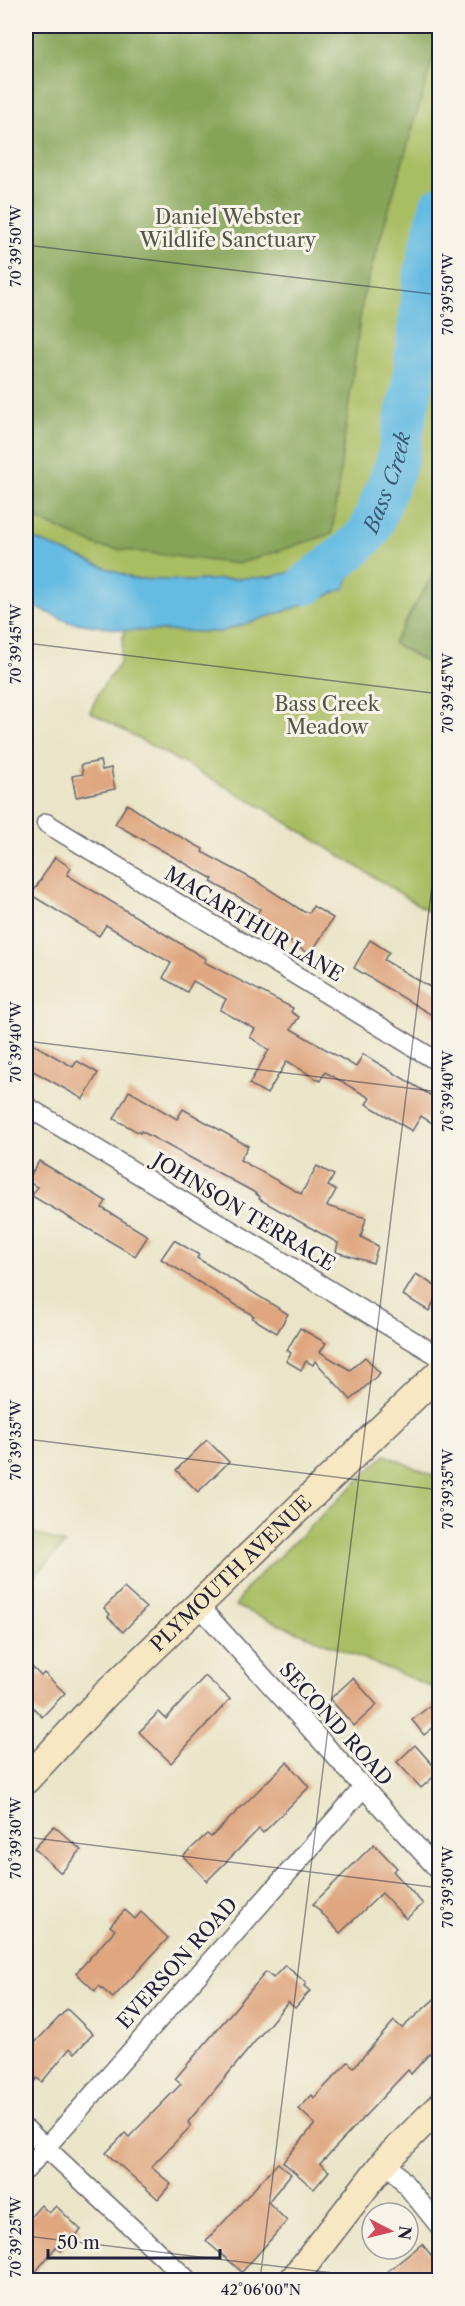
<svg xmlns="http://www.w3.org/2000/svg" width="465" height="2306" font-family="'Libre Caslon Text',serif">
	<style>
		.green { fill: #a9bd62; stroke: #66704e; stroke-width: 1.5 }
		.forest { fill: #86a458; stroke: #54634a; stroke-width: 1.5 }
		.water { fill: #65bbe2; stroke: #446e8e; stroke-width: 1.5 }
		.lines { fill: none; stroke-linecap: round; stroke-linejoin: round }
		.river { stroke: #65bbe2; stroke-width: 42 }
		.building { fill: #dfa67f }
		.street-casing { stroke: #68666c; stroke-width: 21 }
		.secondary-casing { stroke: #68666c; stroke-width: 30 }
		.street { stroke: #fff; stroke-width: 18 }
		.secondary { stroke: #f7e8c3; stroke-width: 27 }
		.ticks { fill: none; stroke: #22223b; stroke-width: 1.5; stroke-opacity: 0.45 }
		.labels { text-anchor: middle; dominant-baseline: central; stroke-width: 6; stroke-linejoin: round; paint-order: stroke }
		.park-label { font-size: 20px; fill: #515849; stroke: #f7f3e8 }
		.street-label { font-size: 20px; fill: #22223b; stroke: #f7f3e8 }
		.water-label { font-size: 21px; font-style: italic; fill: #395875; stroke: #f7f3e8 }
		.neatline { fill: none; stroke: #22223b; stroke-width: 2 }
		.ticks-label { font-size: 15px; text-anchor: middle; fill: #22223b }
	</style>
	<rect width="100%" height="100%" fill="#f7f3e8"/>
	<filter id="ink" filterUnits="userSpaceOnUse"><feTurbulence type="fractalNoise" baseFrequency=".0167" numOctaves="2"/><feDisplacementMap in="SourceGraphic" scale="12" xChannelSelector="R" yChannelSelector="G"/><feConvolveMatrix kernelMatrix="1 2 1 2 8 2 1 2 1" color-interpolation-filters="sRGB"/></filter>
	<filter id="wash" filterUnits="userSpaceOnUse"><feTurbulence type="fractalNoise" baseFrequency=".008" numOctaves="4" result="noise"/><feDisplacementMap in="SourceGraphic" scale="24" xChannelSelector="R" yChannelSelector="G"/><feGaussianBlur stdDeviation="1.35" result="paint"/><feColorMatrix in="noise" values="0 0 0 0 0 0 0 0 0 0 0 0 0 0 0 0 0 1.4 0 .05"/><feComposite in="paint" operator="in"/></filter>
	<g filter="url(#wash)">
		<rect width="100%" height="100%" fill="#eae5c8"/>
		<!-- green -->
		<g class="green">
			<path d="M26,26h413v892l-175,-110 -174,-96 9,-20 21,-29 4,-33 96,2 89,-29 36,-15 -2,-47 -39,28 -33,8 -82,4 -55,-2 -108,-43z"/>
			<path d="M385,1455l54,23v212l-204,-84 14,-21z"/>
			<path d="M26,1530l39,14 -39,41z"/>
		</g>
		<!-- forest -->
		<g class="forest">
			<path d="M26,26h413v12l-76,259 -31,237 -94,30 -138,-17 -74,-33z"/>
			<path d="M439,564v106l-46,-27z"/>
		</g>
		<!-- water -->
		<path class="water" d="M26,536l108,43 55,2 82,-4 33,-8 40,-28 8,8 2,16 -9,23 -36,15 -89,29 -96,-2 -55,-8 -43,-19z"/>
		<g class="lines">
			<!-- river -->
			<path class="river" id="s1" d="M307,584l45,-35 17,-17 27,-68 17,-81 11,-106 16,-70"/>
		</g>
		<g id="blocks">
			<!-- building -->
			<g class="building">
				<path d="M100,761l2,9 9,-2 4,21 -39,8 -4,-21 11,-2 -2,-9z"/>
				<path d="M127,804l32,21 44,24 -1,3 56,30 46,30h6l3,-6 20,12 -23,37 -56,-37 6,-9 -49,-27 2,-3 -98,-55z"/>
				<path d="M55,857l16,11 -4,7 139,84 -2,3 89,46 -2,4 8,5 -8,12 65,38 7,-13 77,47v27l-19,-12 -9,15 -46,-27 4,-6 -45,-26 -5,9 -33,-20 -20,33 -18,-10 20,-34 -19,-13 5,-8 -35,-19 6,-11 -33,-18 -6,11 -24,-14 8,-15 -65,-38 -7,11 -68,-41z"/>
				<path d="M370,940l19,12 -5,8 56,33v27l-86,-52z"/>
				<path d="M33,1044l40,23 4,-6 21,12 -15,26 -57,-32v-10z"/>
				<path d="M129,1091l48,28 6,-10 65,37 -8,14 61,34 16,-28 17,9 -6,11 8,4 -9,16 39,12 -5,19 17,9 -5,17 -37,-11 2,-9 -79,-44 1,-2 -8,-6 -111,-60 -1,2 -26,-14z"/>
				<path d="M39,1161l67,40 -4,7 46,28 -13,20 -103,-60 5,-9 -10,-6z"/>
				<path d="M174,1240l25,15 -2,3 91,56 -11,19 -25,-15 2,-2 -93,-57z"/>
				<path d="M416,1274l24,15 -11,22 -26,-16z"/>
				<path d="M300,1328l26,15 -6,9 30,18 15,-13 15,16 -29,27 -36,-39 -2,4 -7,-4 -5,9 -15,-9 5,-8 -4,-3z"/>
				<path d="M207,1440l22,22 -31,30 -22,-22z"/>
				<path d="M124,1588l22,20 -23,24 -15,-15 2,-3 -6,-6z"/>
				<path d="M26,1661l15,15 3,-3 21,20 -23,24 -16,-17z"/>
				<path d="M205,1676l25,23 -59,64 -32,-31 20,-20 7,7z"/>
				<path d="M353,1678l24,27 -23,21 -24,-27z"/>
				<path d="M440,1698v24l-16,13 -12,-15z"/>
				<path d="M415,1745l24,27 -18,16 -24,-26z"/>
				<path d="M287,1762l22,25 -46,46 -4,-4 -52,52 -24,-25 24,-22 4,3z"/>
				<path d="M54,1826l27,24 -20,23 -27,-25z"/>
				<path d="M374,1844l23,24 -4,3 30,33 -17,15 -24,-26 -42,40 -27,-29z"/>
				<path d="M125,1910l10,9 6,-7 27,26 -55,60 -14,-12 -4,5 -19,-18 39,-43 -5,-4z"/>
				<path d="M285,1965l21,18 -2,3 6,5 -15,17 -7,-6 -100,120 3,4 -40,41 20,17 -13,15 -52,-46 19,-20 4,4 52,-53 -6,-5 91,-107 7,6z"/>
				<path d="M440,1994v48l-29,32 -3,-4 -88,94 9,7 -15,18 -31,-27 32,-38 -16,-15 13,-14 2,3 34,-36 6,5 40,-46 8,7z"/>
				<path d="M67,2009l26,25 -18,19 -5,-5 -28,34 -5,-4 -11,14v-40z"/>
				<path d="M278,2163l13,11 -23,28 19,19 -45,51 -36,-31z"/>
				<path d="M41,2205l8,8 7,-7 25,24 -20,21 -5,-4 -27,33h-3v-58z"/>
				<path d="M422,2244l18,22v9l-8,5h-55z"/>
			</g>
		</g>
	</g>
	<g filter="url(#ink)">
		<use href="#blocks" fill-opacity="0" stroke="#68666c" stroke-width="1.5"/>
		<g class="lines">
			<defs>
				<g id="street">
					<path d="M46,823l394,240"/>
					<path d="M26,1106l414,251"/>
					<path d="M199,1606l241,266"/>
					<path d="M26,2129l162,151"/>
					<path d="M386,2160l54,67"/>
					<path d="M26,2170l337,-382"/>
				</g>
				<g id="secondary">
					<path id="s2" d="M26,1780l80,-86 334,-322"/>
					<path d="M293,2280l93,-120 54,-54"/>
				</g>
			</defs>
			<!-- street casing -->
			<use href="#street" class="street-casing"/>
			<!-- secondary casing -->
			<use href="#secondary" class="secondary-casing"/>
			<!-- street -->
			<use href="#street" class="street"/>
			<!-- secondary -->
			<use href="#secondary" class="secondary"/>
		</g>
	</g>
	<!-- ticks -->
	<path class="ticks" d="M26,245l414,50M26,643l414,51M26,1041l414,51M26,1439l414,51M26,1837l414,51M26,2236l365,44M260,2280l180,-1460"/>
	<g class="labels">
		<!-- park labels -->
		<g class="park-label">
			<text x="228" y="217">Daniel Webster<tspan x="228" dy="23">Wildlife Sanctuary</tspan></text>
			<text x="327" y="704">Bass Creek<tspan x="327" dy="23">Meadow</tspan></text>
		</g>
		<!-- street labels -->
		<g class="street-label">
			<text transform="translate(254 924) rotate(31)">MACARTHUR LANE</text>
			<text transform="translate(244 1212) rotate(31)">JOHNSON TERRACE</text>
			<text stroke="none"><textPath href="#s2" startOffset="291">PLYMOUTH AVENUE</textPath></text>
			<text transform="translate(336 1724) rotate(48)">SECOND ROAD</text>
			<text transform="translate(177 1963) rotate(-48)">EVERSON ROAD</text>
		</g>
		<!-- water labels -->
		<g class="water-label">
			<text stroke="none"><textPath href="#s1" startOffset="134">Bass Creek</textPath></text>
		</g>
	</g>
	<!-- margin -->
	<rect width="465" height="2306" fill="none" stroke="#f7f3e8" stroke-width="66"/>
	<!-- north arrow -->
	<g transform="translate(390 2231) rotate(97)"><circle r="28" fill="#f7f3e8" stroke="#a29fa3" stroke-width="1.5"/>
	<path d="M0-4.5L10 22L0 15L-10 22Z" fill="#d1495b"/>
	<text y="-9" font-size="16" font-weight="bold" text-anchor="middle" fill="#22223b">N</text>
	</g>
	<!-- scale -->
	<path d="M48 2249v9h172v-9" fill="none" stroke="#22223b" stroke-width="3"/>
	<text x="57" y="2249" font-size="18" fill="#22223b" stroke="#f7f3e8" stroke-width="4.5" paint-order="stroke">50 m</text>
	<rect x="33" y="33" width="399" height="2240" class="neatline"/>
	<g class="ticks-label">
		<text transform="translate(16 246) rotate(-90)" y="5">70°39'50"W</text>
		<text transform="translate(448 294) rotate(-90)" y="5">70°39'50"W</text>
		<text transform="translate(16 644) rotate(-90)" y="5">70°39'45"W</text>
		<text transform="translate(448 693) rotate(-90)" y="5">70°39'45"W</text>
		<text transform="translate(16 1042) rotate(-90)" y="5">70°39'40"W</text>
		<text transform="translate(448 1091) rotate(-90)" y="5">70°39'40"W</text>
		<text transform="translate(16 1440) rotate(-90)" y="5">70°39'35"W</text>
		<text transform="translate(448 1489) rotate(-90)" y="5">70°39'35"W</text>
		<text transform="translate(16 1838) rotate(-90)" y="5">70°39'30"W</text>
		<text transform="translate(448 1887) rotate(-90)" y="5">70°39'30"W</text>
		<text transform="translate(16 2237) rotate(-90)" y="5">70°39'25"W</text>
		<text x="261" y="2295">42°06'00"N</text>
	</g>
</svg>
